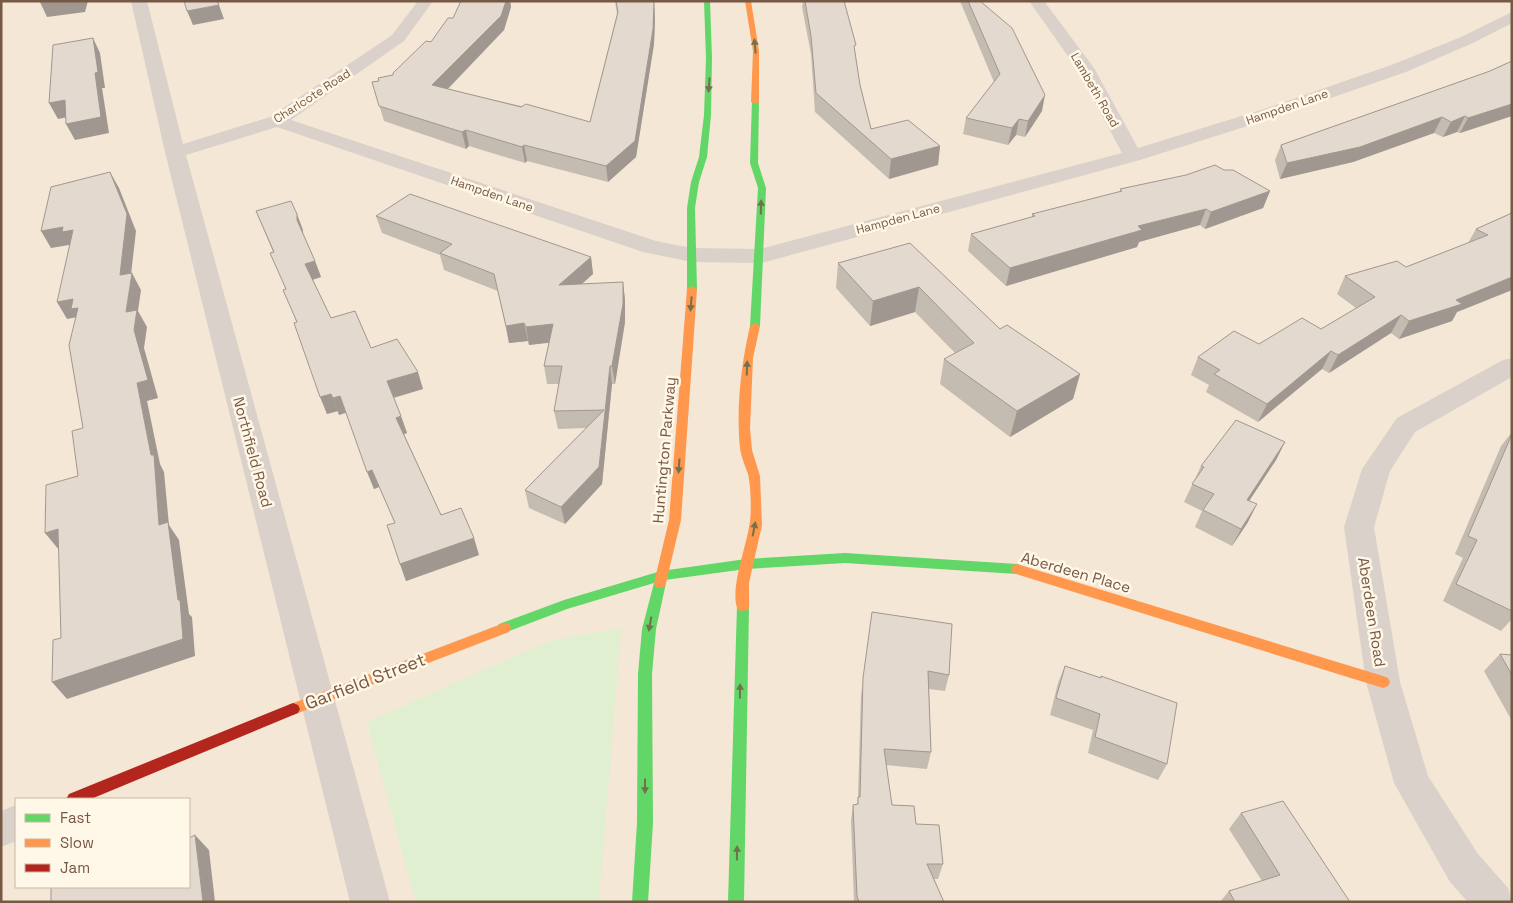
<svg xmlns="http://www.w3.org/2000/svg" width="1513" height="903" font-family="'Space Grotesk',sans-serif">
	<style>
		.residential { fill: #f4e7d5; fill-rule: evenodd }
		.green { fill: #e0efcf }
		.lines { fill: none; stroke-linecap: round; stroke-linejoin: round }
		.street { fill: #dad1ca; fill-rule: evenodd }
		.fast { fill: #63d668; fill-rule: evenodd }
		.slow { fill: #ff974d; fill-rule: evenodd }
		.jam { fill: #b3261e; fill-rule: evenodd }
		.wall { fill: #c4bbb1 }
		.shaded-wall { fill: #a09890 }
		.building { fill: #e4d9ce; stroke: #a09890 }
		.oneway { fill: #73714b }
		.labels { text-anchor: middle; dominant-baseline: central; stroke-width: 5; stroke-linejoin: round; paint-order: stroke }
		.far-street-label { font-size: 12px; fill: #775844; stroke: #fff7e7 }
		.street-label { font-size: 15px; fill: #775844; stroke: #fff7e7 }
		.near-street-label { font-size: 18px; fill: #775844; stroke: #fff7e7 }
	</style>
	<rect width="100%" height="100%" fill="#f7f1e6"/>
	<!-- residential -->
	<path class="residential" d="M1,1h1511v901h-1511zM16,799h173v88h-173z"/>
	<!-- green -->
	<path class="green" d="M621,628l-22,274h-183l-49,-180 182,-81z"/>
	<g class="lines">
		<!-- street -->
		<g class="street">
			<path d="M131,1h16l36,143 87,-27 122,-82 26,-34h15l-29,40 -113,79 365,121 36,7 68,1 362,-96 -45,-84 -48,-68h15l50,67 44,80 123,-38 133,-46 67,-27 51,-25v11l-39,20 -67,29 -133,46 -133,42 -371,101 -8,2 -69,-1 -49,-10 -366,-125 -91,28 204,747h-40l-185,-750z"/>
			<path d="M1512,358v19l-97,55 -25,39 -16,56 26,155 28,94 50,78 30,34 4,14h-44l-18,-20 -56,-99 -28,-101 -22,-155 18,-58 35,-51 106,-58z"/>
			<path d="M16,805v36l-15,6v-36z"/>
		</g>
		<!-- fast -->
		<g class="fast">
			<path d="M704,1h6l2,57 -1,57 -4,42 -8,25 -4,26 2,81 -5,3 -5,-3v-81l4,-26 8,-25 5,-42 2,-57z"/>
			<path d="M752,100l7,2 -1,61 8,25 -6,138 -5,3 -5,-3 8,-138 -8,-25z"/>
			<path d="M845,553l172,11 4,1 2,4 -2,4 -4,1 -172,-11 -99,6 -81,11 1,3 -10,46 -4,45 1,149 -5,79h-16l5,-79 1,-149 4,-45 12,-46 -87,26 -63,24 -5,-1 -2,-4 2,-4 65,-24 97,-29 85,-12z"/>
			<path d="M743,601l5,1 1,4 -5,296h-16l9,-296 1,-4z"/>
		</g>
		<!-- slow -->
		<g class="slow">
			<path d="M745,1h6l8,50v51l-4,2 -4,-2 2,-51z"/>
			<path d="M692,286l5,3 -16,231 -15,63 -2,4 -4,1 -4,-1 -2,-4 15,-63 18,-231z"/>
			<path d="M755,323l5,3 -7,32 -3,70 2,22 8,26 2,49 -13,58v23l-1,4 -5,1 -5,-1c-9,-18 8,-63 11,-83 3,-12 2,-41 -1,-53 -3,-9 -7,-17 -8,-26 -4,-40 1,-83 10,-122z"/>
			<path d="M1017,564l366,112 5,2 2,4 -2,4 -5,2 -370,-115 -2,-4 2,-4z"/>
			<path d="M504,623l5,1 2,4 -2,4 -216,83 -5,-2 -2,-4 2,-4z"/>
		</g>
		<!-- jam -->
		<path class="jam" d="M293,703l5,2 2,4 -2,4 -207,86h-25l3,-5z"/>
	</g>
	<!-- wall -->
	<g class="wall">
		<path d="M461,1h49l1,6 -7,23 -56,59 142,33 27,-108 -2,-13h39l1,19 -1,24 -18,113 -28,25 -81,-21 -2,2 -56,-17 -3,3 -82,-28 -12,-39 7,-1 14,-6 38,-33 22,-24z"/>
		<path d="M803,1h41l11,52 5,32 11,44 69,17 -2,19 -49,14 -74,-67 -4,-58 -9,-47z"/>
		<path d="M960,1h20l62,110 -17,26 -9,-2 -8,10 -45,-11 3,-16 28,-36z"/>
		<path d="M1512,61v55l-52,17 -3,-1 -14,5 -9,-4 -81,29 -73,17 -5,-19 6,-15 209,-74z"/>
		<path d="M1224,170l46,21 -7,17 -58,21 -5,-4 -61,17 -2,5 -131,39 -38,-35 3,-17 61,-17v-3l88,-22v-3z"/>
		<path d="M1512,210v80l-55,22 -5,9 -53,18 -8,-6 -62,40 -7,-4 -64,53 -52,-30 3,-7 -18,-10 7,-18 61,-13 62,-15 35,-21 -19,-14 8,-18 61,-9 62,-24 8,-14 33,-15z"/>
		<path d="M256,211l47,19v3l12,28 6,16 -8,3 18,38 92,71 -29,9 13,35 -3,1 37,81 38,40 -73,26 -6,-17 -5,-41 -16,-36 -5,2 -28,-76 -7,2 -1,-4 -11,3 -54,-162z"/>
		<path d="M376,216l215,41 2,17 -11,10 41,-2 2,18v22l-10,62h-3l-10,100 -37,40 -36,-16 -4,-18 61,-62 -28,1 -4,-18 5,-27h-12l-3,-18 5,-24 -20,3 -1,-4 -19,2 -11,-52 -54,-21 -4,-15 -58,-22z"/>
		<path d="M910,243l90,86 80,45 -7,25 -63,38 -70,-53 4,-25 11,-6 -40,-41 -45,14 -34,-38 2,-25z"/>
		<path d="M1512,432v187l-11,12 -58,-30 20,-43 -8,-4 46,-108z"/>
		<path d="M1285,442l-9,18 -27,41 -1,21 -16,24 -37,-19 7,-16 -18,-9 17,-36z"/>
		<path d="M872,612l77,63 -4,16 -16,-2 2,63 -4,17 -41,-4 6,40 24,19 27,40 -5,15h-4l10,23h-90l-3,-82 2,-15 4,-1 1,-7 3,-102z"/>
		<path d="M1500,654l12,1v66l-28,-50z"/>
		<path d="M1065,666l35,12 1,-2 66,88 -9,16 -70,-27 5,-23 -43,-15 8,-32z"/>
		<path d="M1241,813l109,89h-130l9,-11 33,-10 -33,-52z"/>
	</g>
	<!-- shaded-wall -->
	<g class="shaded-wall">
		<path d="M50,1h38l-3,11 -38,5 -7,-15z"/>
		<path d="M506,1h4l1,6 -7,23 -68,71 -4,-16z"/>
		<path d="M654,1l1,19 -1,24 -18,113 -28,25 -2,-16z"/>
		<path d="M219,5l5,14 -31,6 -6,-14z"/>
		<path d="M93,38l7,15 5,35h-3l7,45 -34,7 -9,-16 29,-51z"/>
		<path d="M1045,95l-3,16 -17,26 3,-16z"/>
		<path d="M65,100l8,16 -15,3 -9,-16z"/>
		<path d="M1512,104v12l-52,17 8,-15z"/>
		<path d="M1465,116l-8,16 -14,5 8,-15z"/>
		<path d="M1442,117l-8,16 -81,29 -73,17 7,-16z"/>
		<path d="M1019,119l-3,16 -8,10 4,-17z"/>
		<path d="M466,130l3,16 -3,3 -4,-17z"/>
		<path d="M524,145l3,16 -2,2 -3,-16z"/>
		<path d="M940,146l-2,19 -49,14 2,-20z"/>
		<path d="M110,172l9,16 17,43 -7,61 -9,-17z"/>
		<path d="M1270,191l-7,17 -58,21 6,-17z"/>
		<path d="M1206,209l-6,16 -61,17 -2,5 -131,39 4,-18 128,-42z"/>
		<path d="M297,214l6,16v6l-6,-16z"/>
		<path d="M63,227l10,3 -1,20 -3,-5 -18,3 -10,-17z"/>
		<path d="M591,257l2,17 -32,28 -2,-17z"/>
		<path d="M315,261l6,16 -10,3 -6,-16z"/>
		<path d="M132,273l9,17 -3,21 9,16 -3,21 14,50 -11,3 13,63 4,8 5,53 10,15 10,74 3,3 3,39 -128,43 -15,-17 126,-82 -19,-75 -8,-70 -14,-72 -3,-53 -8,-18z"/>
		<path d="M1512,277v13l-55,22 -5,9 -53,18 10,-18 47,-21z"/>
		<path d="M623,282l2,18v22l-10,62 -3,-18z"/>
		<path d="M919,287l-4,25 -45,14 3,-25z"/>
		<path d="M73,299l10,17 -16,3 -10,-17z"/>
		<path d="M1401,315l-10,18 -62,40 9,-18z"/>
		<path d="M524,323l4,18 -19,2 -3,-17z"/>
		<path d="M553,324l3,18 -27,3 -3,-18z"/>
		<path d="M1331,351l-9,18 -64,53 9,-18z"/>
		<path d="M610,366l2,18 -10,100 -37,40 -4,-17 38,-40z"/>
		<path d="M418,372l5,17 -31,9 -5,-17z"/>
		<path d="M1080,374l-7,25 -63,38 7,-26z"/>
		<path d="M331,394l7,17 -11,3 -7,-17z"/>
		<path d="M340,396l7,16 -8,3 -6,-17z"/>
		<path d="M401,416l6,17 -5,2 -6,-17z"/>
		<path d="M1285,442l-9,18 -38,58 9,-18z"/>
		<path d="M372,470l7,17 -5,2 -7,-17z"/>
		<path d="M1257,504l-9,18 -16,24 9,-17z"/>
		<path d="M58,529l1,21 -14,-17z"/>
		<path d="M474,538l5,17 -73,26 -6,-17z"/>
		<path d="M195,835l14,15 6,52h-12z"/>
	</g>
	<!-- building -->
	<g class="building">
		<path d="M184,1h33l2,4 -32,6z"/>
		<path d="M461,1h45l-5,15 -69,69 89,22 5,-3 64,18 28,-110 -2,-11h38l-1,28 -18,112 -29,25 -82,-21 -2,2 -56,-17 -4,2 -83,-26 -7,-24 7,-1 -1,-3 15,-3v-2l33,-32 5,1 17,-24h5z"/>
		<path d="M805,1h39l12,44 -2,1 6,39 11,44 37,-9 32,26 -49,13 -75,-66 -5,-57z"/>
		<path d="M968,1h12l32,27 33,67 -17,26 -9,-2 -7,9 -46,-10 34,-44z"/>
		<path d="M93,38l5,34 -3,1 6,44 -35,7 -1,-24 -16,3 4,-58z"/>
		<path d="M1512,61v43l-44,14 -3,-2 -14,6 -9,-5 -82,30 -73,16 -6,-18 209,-74z"/>
		<path d="M1215,165l9,5h9l37,21 -59,21 -5,-3 -68,17 4,4 -132,38 -39,-34 64,-18 -3,-2 90,-23 -2,-2 66,-14z"/>
		<path d="M110,172l17,42 -7,61 12,-2 -6,39 11,-2 -3,20 14,50 -11,3 14,72h3l5,70 9,-3 10,78h2l3,39 -131,43 1,-42 8,-2 -3,-109 -13,4 1,-48 32,-9 -6,-45 11,-3 -14,-83 9,-37 -7,1 2,-10 -16,3 16,-72 -11,2 1,-5 -22,4 10,-44z"/>
		<path d="M410,194l181,63 -32,28 64,-3v22l-11,62h-2l-11,101 -38,40 -36,-17 79,-80 -50,1 8,-45h-18l9,-42 -27,3 -2,-4 -18,3 -12,-52 -54,-21 12,-9 -76,-28z"/>
		<path d="M291,201l6,13v6l18,41 -10,3 26,54 24,-7 16,37 26,-9 21,33 -31,9 14,35 -5,2 45,97 20,-7 13,30 -74,26 -13,-39 8,-2 -23,-53 -5,2 -27,-76 -7,2 -2,-4 -11,3 -26,-74 3,-1 -14,-32 3,-1 -16,-36 4,-1 -18,-41z"/>
		<path d="M1512,213v64l-56,23 6,4 -53,17 -8,-6 -63,40 -7,-4 -64,53 -53,-30 6,-4 -22,-13 36,-26 25,13 43,-26 19,11 54,-32 -30,-21 52,-15 9,6 82,-32 -12,-6z"/>
		<path d="M910,243l90,86 7,-4 73,49 -63,37 -73,-52 30,-16 -55,-56 -46,14 -35,-38z"/>
		<path d="M1236,420l49,22 -38,58 10,4 -16,25 -38,-19 11,-16 -22,-10 12,-17 -3,-1z"/>
		<path d="M1512,434v177l-56,-27 21,-44 -9,-4z"/>
		<path d="M872,612l80,12 -3,51 -21,-4 3,81 -47,-3 8,56 22,1 2,18 23,1 4,39h-16l17,38h-85l-2,-6 -4,-91 5,-1v-7h2l3,-119z"/>
		<path d="M1500,654l12,1v20z"/>
		<path d="M1065,666l36,12v-2l76,27 -10,61 -72,-27 5,-23 -44,-16z"/>
		<path d="M1283,801l67,101h-115l-6,-11 51,-16 -39,-62z"/>
		<path d="M195,835l8,67h-152v-15h138v-49z"/>
	</g>
	<!-- one-way arrows -->
	<defs><path id="oneway-solid" d="M-6-.8H1V-3.2L6.5 0L1 3.2V.8H-6Z" transform="scale(1.25)"/></defs>
	<g class="oneway">
		<use href="#oneway-solid" transform="translate(755 46) rotate(-95)"/>
		<use href="#oneway-solid" transform="translate(709 85) rotate(94)"/>
		<use href="#oneway-solid" transform="translate(761 207) rotate(-88)"/>
		<use href="#oneway-solid" transform="translate(691 304) rotate(95)"/>
		<use href="#oneway-solid" transform="translate(747 368) rotate(-88)"/>
		<use href="#oneway-solid" transform="translate(679 466) rotate(94)"/>
		<use href="#oneway-solid" transform="translate(754 529) rotate(-79)"/>
		<use href="#oneway-solid" transform="translate(650 624) rotate(100)"/>
		<use href="#oneway-solid" transform="translate(740 691) rotate(-89)"/>
		<use href="#oneway-solid" transform="translate(645 786) rotate(90)"/>
		<use href="#oneway-solid" transform="translate(737 853) rotate(-89)"/>
	</g>
	<g class="labels">
		<!-- far-street labels -->
		<g class="far-street-label">
			<text transform="translate(1095 90) rotate(60)">Lambeth Road</text>
			<text transform="translate(312 96) rotate(-33)">Charlcote Road</text>
			<text transform="translate(1287 107) rotate(-19)">Hampden Lane</text>
			<text transform="translate(492 194) rotate(19)">Hampden Lane</text>
			<text transform="translate(898 219) rotate(-15)">Hampden Lane</text>
		</g>
		<!-- street labels -->
		<g class="street-label">
			<text transform="translate(664 450) rotate(-85)">Huntington Parkway</text>
			<text transform="translate(253 452) rotate(75)">Northfield Road</text>
			<text transform="translate(1076 572) rotate(16)">Aberdeen Place</text>
			<text transform="translate(1372 612) rotate(81)">Aberdeen Road</text>
		</g>
		<!-- near-street labels -->
		<g class="near-street-label">
			<text transform="translate(365 681) rotate(-21)">Garfield Street</text>
		</g>
	</g>
	<!-- border -->
	<rect width="1513" height="903" fill="none" stroke="#775844" stroke-width="5"/>
	<!-- legend -->
	<rect x="15" y="798" width="175" height="90" fill="#fff7e7" stroke="#c9b7a6"/>
	<rect x="25" y="814" width="25" height="8" fill="#63d668" stroke="#c9b7a6"/>
	<text x="60" y="823" font-size="15" fill="#775844">Fast</text>
	<rect x="25" y="839" width="25" height="8" fill="#ff974d" stroke="#c9b7a6"/>
	<text x="60" y="848" font-size="15" fill="#775844">Slow</text>
	<rect x="25" y="864" width="25" height="8" fill="#b3261e" stroke="#c9b7a6"/>
	<text x="60" y="873" font-size="15" fill="#775844">Jam</text>
</svg>
